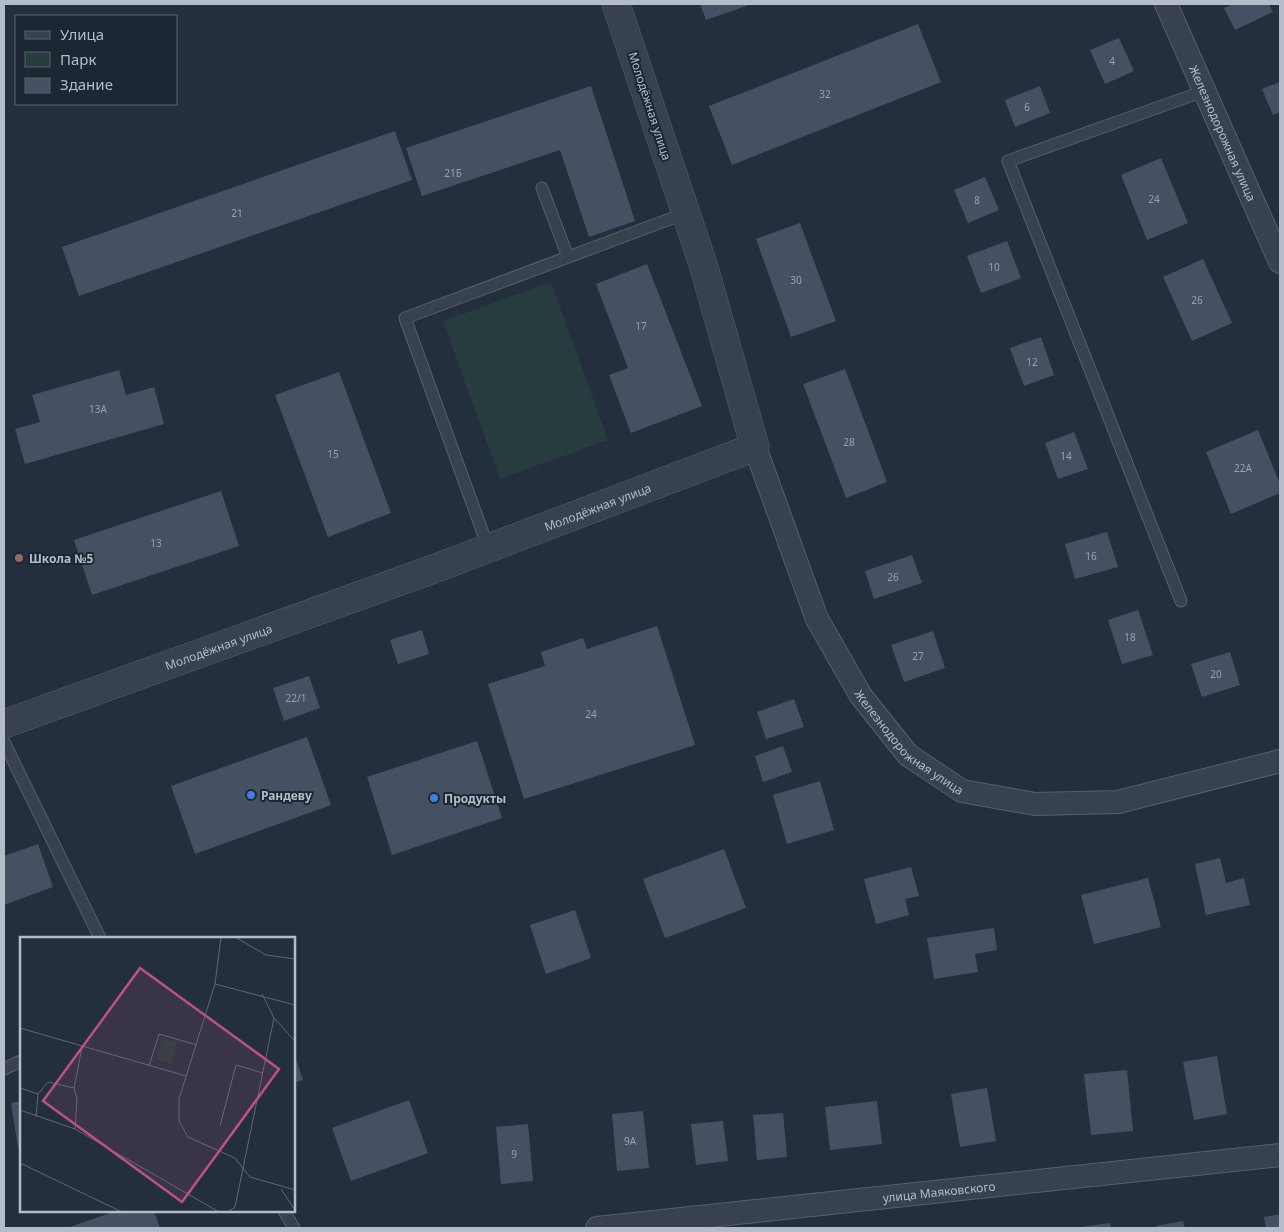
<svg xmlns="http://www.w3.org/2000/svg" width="1284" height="1232" font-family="'Noto Sans',sans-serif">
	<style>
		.park { fill: #263c3f }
		.building { fill: #455162 }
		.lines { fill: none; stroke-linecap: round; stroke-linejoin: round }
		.service-casing { stroke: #565f6c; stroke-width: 13 }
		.minor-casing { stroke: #565f6c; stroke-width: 24 }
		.tertiary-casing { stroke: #565f6c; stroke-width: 29 }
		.service { stroke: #38414e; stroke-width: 11 }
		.minor { stroke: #38414e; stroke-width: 22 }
		.tertiary { stroke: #38414e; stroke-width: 28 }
		.education-dot { fill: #8d6e63; stroke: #1d2633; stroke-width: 2 }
		.shop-dot { fill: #3f7fe0; stroke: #1d2633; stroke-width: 2 }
		.labels { text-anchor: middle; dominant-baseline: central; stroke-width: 4; stroke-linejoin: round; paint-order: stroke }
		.number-label { font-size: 10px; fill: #98a1af }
		.street-label { font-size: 12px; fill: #b4bcc9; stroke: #1d2633 }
		.poi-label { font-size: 12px; font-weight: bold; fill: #b4bcc9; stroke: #1d2633; text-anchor: start }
		.inset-road { fill: none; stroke: #5e6776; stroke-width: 1 }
		.view { fill: #bd5182; fill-opacity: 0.15; stroke: #bd5182; stroke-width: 2.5 }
		.inset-edge { fill: none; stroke: #b4bcc9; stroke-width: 2.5 }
	</style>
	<rect width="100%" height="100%" fill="#242f3e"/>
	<!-- park -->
	<path class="park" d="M551,282l57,158 -108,39 -57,-158z"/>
	<!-- building -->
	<g class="building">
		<path d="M700,4h52l-46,16z"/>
		<path d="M1234,4h35l4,8 -38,18 -11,-22z"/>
		<path d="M918,24l23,58 -209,83 -23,-59z"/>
		<path d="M1119,38l15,33 -29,13 -15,-34z"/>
		<path d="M1280,82v30l-7,3 -11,-26z"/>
		<path d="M591,86l44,135 -46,16 -29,-87 -138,46 -16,-48z"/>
		<path d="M1040,86l10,27 -35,14 -10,-27z"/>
		<path d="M395,131l17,49 -333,116 -17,-49z"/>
		<path d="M1161,158l27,65 -41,17 -26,-65z"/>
		<path d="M985,177l14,33 -31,13 -14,-33z"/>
		<path d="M800,223l36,98 -45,16 -35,-98z"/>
		<path d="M1007,241l14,37 -40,15 -14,-37z"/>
		<path d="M1203,259l29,64 -40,18 -29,-64z"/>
		<path d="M647,264l55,142 -71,27 -22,-58 19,-7 -32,-84z"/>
		<path d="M1041,337l13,38 -30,11 -14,-38z"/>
		<path d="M845,369l42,113 -41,16 -43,-114z"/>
		<path d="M119,370l7,25 28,-8 10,37 -139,40 -10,-35 25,-7 -8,-27z"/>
		<path d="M339,372l52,141 -63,24 -53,-142z"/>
		<path d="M1258,430l22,54v9l-49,21 -25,-62z"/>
		<path d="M1074,432l14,37 -30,10 -13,-36z"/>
		<path d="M221,491l18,55 -147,49 -18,-55z"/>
		<path d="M1107,532l11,35 -43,12 -10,-35z"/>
		<path d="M912,555l10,28 -48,16 -9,-28z"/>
		<path d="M1138,610l15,45 -31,9 -14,-44z"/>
		<path d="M657,626l38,119 -171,54 -36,-115 57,-18 -4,-14 42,-14 4,11z"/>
		<path d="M422,630l7,24 -31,10 -8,-24z"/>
		<path d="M933,631l12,37 -41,14 -13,-37z"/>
		<path d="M1230,652l10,33 -38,12 -11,-33z"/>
		<path d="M309,676l11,32 -36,13 -11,-33z"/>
		<path d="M794,699l10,28 -38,12 -9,-27z"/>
		<path d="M307,737l24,68 -136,49 -24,-68z"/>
		<path d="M477,741l25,77 -110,37 -25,-78z"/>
		<path d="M783,746l9,26 -29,10 -8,-26z"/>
		<path d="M820,781l14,49 -47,14 -14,-49z"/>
		<path d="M38,844l15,43 -49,18v-49z"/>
		<path d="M724,849l22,59 -81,30 -22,-59z"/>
		<path d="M1220,858l6,25 18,-5 6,27 -44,10 -11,-51z"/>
		<path d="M911,867l8,29 -14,3 4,16 -33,9 -12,-45z"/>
		<path d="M1148,878l13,49 -67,17 -13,-49z"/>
		<path d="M575,910l16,48 -45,16 -16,-49z"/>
		<path d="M994,928l3,22 -22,4 3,18 -44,7 -7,-41z"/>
		<path d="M294,1053l9,27 -9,3z"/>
		<path d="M1217,1056l10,58 -33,6 -11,-58z"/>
		<path d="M1127,1070l6,61 -42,4 -7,-61z"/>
		<path d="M987,1088l9,53 -36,6 -9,-53z"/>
		<path d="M409,1100l19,53 -77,28 -19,-53z"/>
		<path d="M21,1101v46l-3,1 -7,-45z"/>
		<path d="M877,1101l5,43 -52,6 -5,-43z"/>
		<path d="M643,1111l6,57 -32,3 -5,-57z"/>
		<path d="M783,1113l4,44 -30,3 -4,-45z"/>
		<path d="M723,1121l5,40 -32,4 -5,-41z"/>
		<path d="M528,1124l5,57 -32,3 -5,-57z"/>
		<path d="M116,1211h38l6,17h-93z"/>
		<path d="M1280,1214v14h-14l-2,-11z"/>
		<path d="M1183,1221l2,7h-28l-1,-2z"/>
		<path d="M1110,1223l1,5h-30l-1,-1z"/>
	</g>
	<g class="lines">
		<defs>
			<g id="service">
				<path d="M542,188l26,69"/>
				<path d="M488,547l-83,-229 281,-105"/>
				<path d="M1181,601l-173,-440 196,-70"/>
				<path d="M4,742l96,196"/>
				<path d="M4,1069l17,-8"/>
				<path d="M284,1211l10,17"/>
			</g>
			<g id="minor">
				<path id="s1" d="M1166,4l114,258"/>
				<path id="s2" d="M755,447l62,172 44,77 47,59 54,36 73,13 83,-2 162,-41"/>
				<path id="s3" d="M597,1228l683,-73"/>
			</g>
			<g id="tertiary">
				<path id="s4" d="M4,724l435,-157 316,-120 -52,-183 -87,-260"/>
			</g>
		</defs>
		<!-- service casing -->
		<use href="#service" class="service-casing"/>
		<!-- minor casing -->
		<use href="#minor" class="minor-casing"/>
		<!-- tertiary casing -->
		<use href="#tertiary" class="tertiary-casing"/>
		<!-- service -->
		<use href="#service" class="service"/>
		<!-- minor -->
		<use href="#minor" class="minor"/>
		<!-- tertiary -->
		<use href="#tertiary" class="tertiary"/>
	</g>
	<!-- markers -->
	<circle class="education-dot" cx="19" cy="558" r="5"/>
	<g class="shop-dot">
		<circle cx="251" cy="795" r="5"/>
		<circle cx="434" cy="798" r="5"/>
	</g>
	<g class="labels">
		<!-- number labels -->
		<g class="number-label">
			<text x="1112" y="61">4</text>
			<text x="825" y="94">32</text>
			<text x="1027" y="107">6</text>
			<text x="453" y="173">21Б</text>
			<text x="1154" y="199">24</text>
			<text x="977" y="200">8</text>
			<text x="237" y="213">21</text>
			<text x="994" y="267">10</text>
			<text x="796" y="280">30</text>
			<text x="1197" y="300">26</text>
			<text x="641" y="326">17</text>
			<text x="1032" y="362">12</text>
			<text x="98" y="409">13А</text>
			<text x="849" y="442">28</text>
			<text x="333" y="454">15</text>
			<text x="1066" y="456">14</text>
			<text x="1243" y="468">22А</text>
			<text x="156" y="543">13</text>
			<text x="1091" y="556">16</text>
			<text x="893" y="577">26</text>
			<text x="1130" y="637">18</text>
			<text x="918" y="656">27</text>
			<text x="1216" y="674">20</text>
			<text x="296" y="698">22/1</text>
			<text x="591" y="714">24</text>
			<text x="630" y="1141">9А</text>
			<text x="514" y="1154">9</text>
		</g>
		<!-- street labels -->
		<g class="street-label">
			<text transform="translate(650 106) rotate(72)">Молодёжная улица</text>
			<text stroke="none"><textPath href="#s1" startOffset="141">Железнодорожная улица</textPath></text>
			<text stroke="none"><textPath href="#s4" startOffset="632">Молодёжная улица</textPath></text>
			<text stroke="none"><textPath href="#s4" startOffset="228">Молодёжная улица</textPath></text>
			<text stroke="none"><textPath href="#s2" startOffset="339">Железнодорожная улица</textPath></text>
			<text stroke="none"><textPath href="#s3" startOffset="344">улица Маяковского</textPath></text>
		</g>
		<!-- poi labels -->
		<g class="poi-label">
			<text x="29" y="558">Школа №5</text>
			<text x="261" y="795">Рандеву</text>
			<text x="444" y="798">Продукты</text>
		</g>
	</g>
	<!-- overview -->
	<g transform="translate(20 937)">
		<rect width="275" height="275" fill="#242f3e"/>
		<path d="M142,101l15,4 -6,22 -15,-5z" fill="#263c3f"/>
		<path class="inset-road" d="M201,0l-6,47 -36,115v22l9,16 47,21 15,19 45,13M215,0l31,18 29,4M195,47l80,21M242,57l12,24 21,23M0,91l166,48M129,129l10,-32 38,11M0,151l18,6 10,-12 26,6M0,173l55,19 144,83M16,180l2,-23M200,189l16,-61 27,8M55,192l2,-30 -3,-11 8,-41M0,226l102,49M261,252l14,21M208,275l7,-5 39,-189"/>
		<path class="view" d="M120,31l139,101 -97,133 -139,-101z"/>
		<rect width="275" height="275" class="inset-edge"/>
	</g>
	<!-- border -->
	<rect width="1284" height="1232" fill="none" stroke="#b4bcc9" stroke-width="10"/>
	<!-- legend -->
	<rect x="15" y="15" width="162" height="90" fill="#1d2633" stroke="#59626f"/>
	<rect x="25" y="31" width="25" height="8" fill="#38414e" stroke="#59626f"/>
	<text x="60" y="40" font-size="15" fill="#b4bcc9">Улица</text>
	<rect x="25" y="52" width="25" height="15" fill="#263c3f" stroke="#59626f"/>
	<text x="60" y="65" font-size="15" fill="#b4bcc9">Парк</text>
	<rect x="25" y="78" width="25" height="15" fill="#455162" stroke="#59626f"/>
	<text x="60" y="90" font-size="15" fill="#b4bcc9">Здание</text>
</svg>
